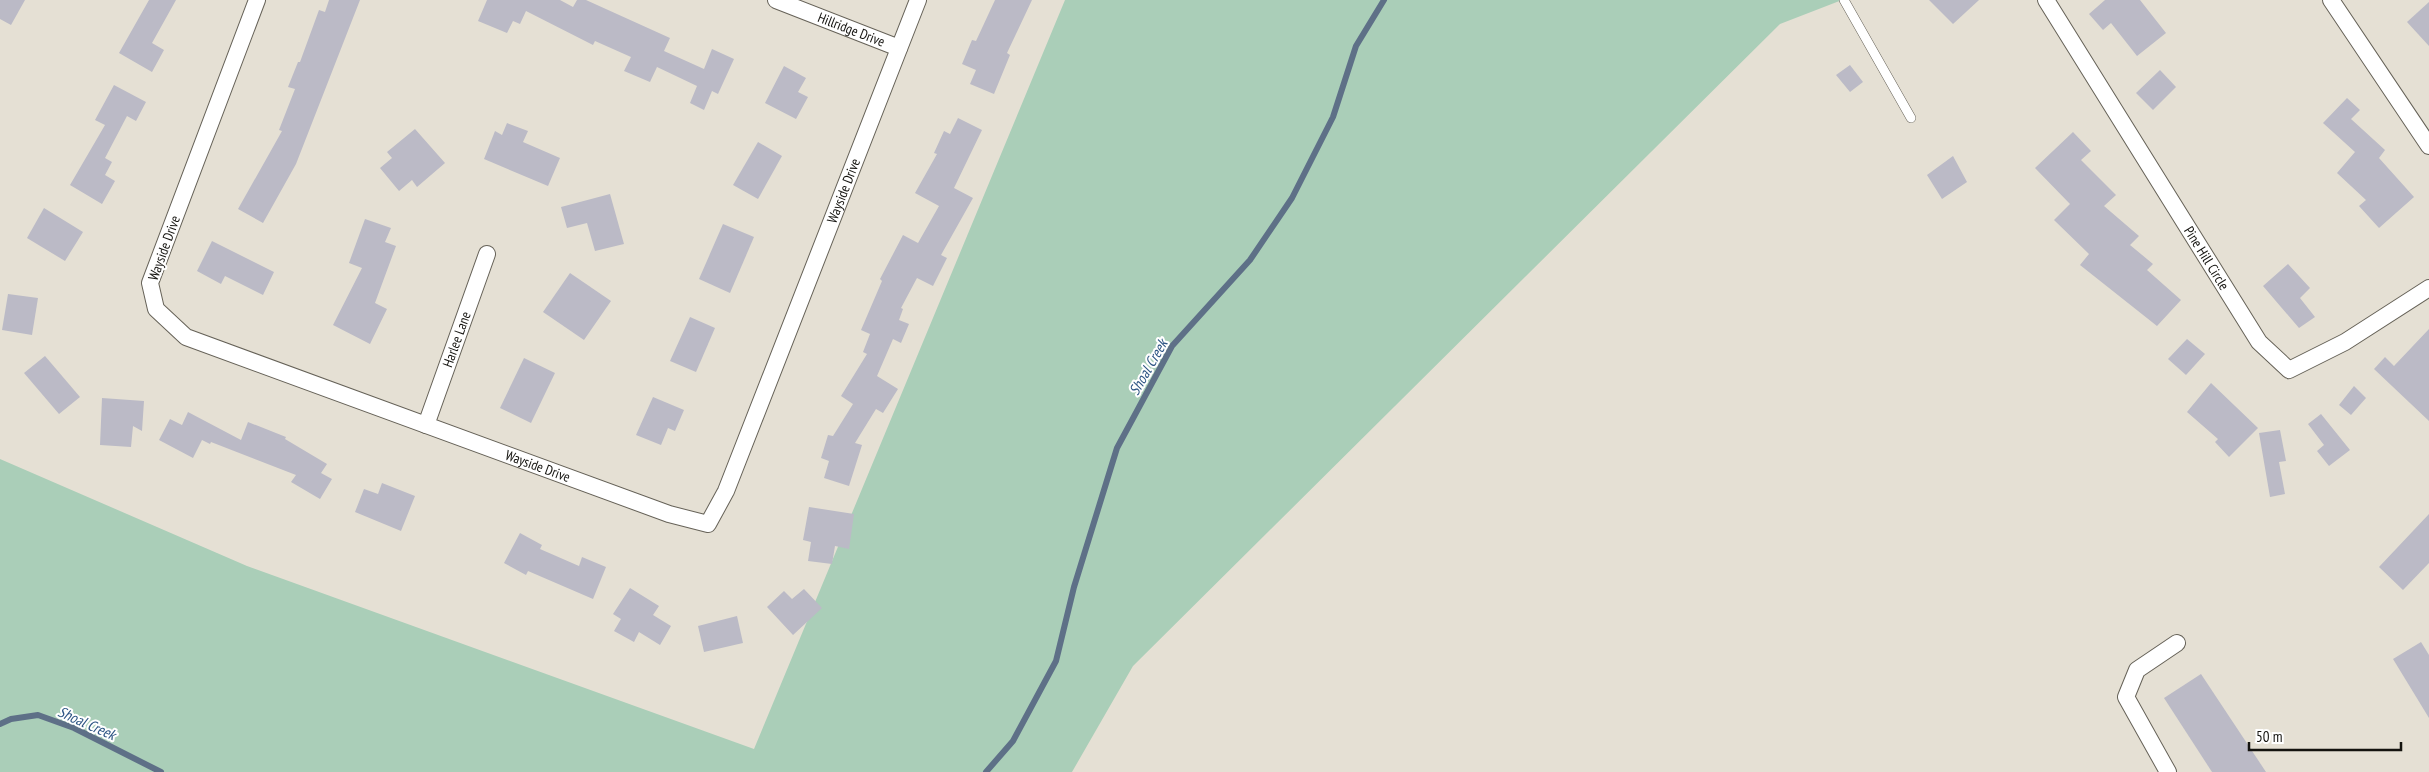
<svg xmlns="http://www.w3.org/2000/svg" width="2429" height="772" font-family="'PT Sans Narrow',sans-serif">
	<style>
		.green { fill: #aaceb8 }
		.lines { fill: none; stroke-linecap: round; stroke-linejoin: round }
		.stream { stroke: #5e7087; stroke-width: 6 }
		.building { fill: #bbbac6 }
		.lane-casing { stroke: #666258; stroke-width: 10 }
		.street-casing { stroke: #666258; stroke-width: 18 }
		.lane { stroke: #fff; stroke-width: 9 }
		.street { stroke: #fff; stroke-width: 16 }
		.labels { text-anchor: middle; dominant-baseline: central; stroke-width: 4; stroke-linejoin: round; paint-order: stroke }
		.street-label { font-size: 14px; fill: #14130f; stroke: #fff }
		.water-label { font-size: 15px; font-style: italic; fill: #2e5584; stroke: #fff }
	</style>
	<rect width="100%" height="100%" fill="#e5e0d4"/>
	<!-- green -->
	<path class="green" d="M1065,0h777l-62,24 -647,642 -61,106h-1072v-313l247,107 507,183z"/>
	<g class="lines">
		<!-- stream -->
		<g class="stream">
			<path d="M0,724l11,-5 27,-4 36,13 87,44"/>
			<path d="M986,772l27,-31 43,-80 18,-74 43,-139 55,-102 78,-86 42,-62 41,-81 23,-71 28,-46"/>
		</g>
	</g>
	<!-- building -->
	<g class="building">
		<path d="M0,0h25l-14,25 -11,-6z"/>
		<path d="M149,0h27l-24,43 12,7 -12,22 -33,-19z"/>
		<path d="M329,0h31l-64,164 -33,59 -25,-14 44,-78 -3,-1 16,-41 -7,-2 10,-25h2l19,-52 6,2z"/>
		<path d="M487,0h73l13,7 4,-7h9l84,38 -6,13 40,18 8,-20 22,10 -16,35 -6,-3 -8,19 -14,-7 7,-17 -40,-19 -7,15 -26,-11 7,-14 -36,-16 -2,4 -67,-34 -6,13 -7,-3 -6,12 -29,-12z"/>
		<path d="M995,0h37l-25,53 3,2 -16,39 -24,-10 6,-14 -14,-6 10,-24 4,1z"/>
		<path d="M1929,0h50l-26,24z"/>
		<path d="M2105,0h35l26,33 -29,23 -26,-33 -8,7 -14,-16z"/>
		<path d="M2429,2v44l-22,-24z"/>
		<path d="M1850,65l13,17 -13,10 -14,-17z"/>
		<path d="M784,66l22,12 -8,14 10,5 -12,22 -31,-16z"/>
		<path d="M2160,70l16,17 -23,23 -17,-17z"/>
		<path d="M114,85l32,17 -10,19 -9,-5 -22,42 7,4 -7,13 10,6 -13,23 -32,-19 35,-60 -10,-5z"/>
		<path d="M2347,98l13,12 -9,9 34,31 -6,8 35,39 -35,31 -20,-22 7,-6 -29,-27 18,-21 -32,-29z"/>
		<path d="M958,118l24,12 -28,58 19,10 -32,57 6,3 -14,28 -16,-8 -16,30 2,1 -4,11 10,4 -8,19 -8,-4 -16,37 21,13 -15,24 -7,-4 -21,34 7,2 -13,41 -25,-8 5,-17 -8,-3 7,-23 5,1 20,-32 -12,-8 26,-42 -4,-2 7,-18 -9,-4 21,-49 -2,-2 23,-44 15,8 21,-37 -24,-13 22,-39 -3,-1 10,-22 6,3z"/>
		<path d="M507,123l21,8 -5,11 37,16 -12,28 -64,-27 11,-28 7,4z"/>
		<path d="M415,129l30,34 -28,24 -5,-7 -13,11 -19,-23 12,-10 -5,-6z"/>
		<path d="M2073,132l18,19 -10,9 35,35 -12,11 35,30 -9,9 23,19 -6,6 34,30 -24,26 -77,-61 9,-11 -35,-34 16,-16 -35,-36z"/>
		<path d="M758,142l24,14 -24,43 -25,-14z"/>
		<path d="M1953,156l14,26 -25,17 -15,-24z"/>
		<path d="M610,194l14,50 -29,7 -8,-28 -20,5 -6,-21z"/>
		<path d="M44,208l39,24 -18,29 -38,-23z"/>
		<path d="M365,219l26,9 -6,14 11,4 -21,57 12,6 -17,35 -37,-19 29,-57 -13,-5z"/>
		<path d="M723,224l31,13 -24,56 -31,-14z"/>
		<path d="M212,241l62,31 -11,23 -38,-19 -4,8 -24,-13z"/>
		<path d="M2288,264l22,24 -10,10 15,19 -16,11 -36,-42z"/>
		<path d="M570,273l41,28 -27,39 -41,-28z"/>
		<path d="M8,294l30,4 -6,37 -30,-5z"/>
		<path d="M690,317l25,11 -19,44 -26,-11z"/>
		<path d="M2429,329v92l-55,-52 11,-12 9,9z"/>
		<path d="M2187,339l18,15 -19,21 -18,-16z"/>
		<path d="M45,356l35,41 -21,17 -35,-41z"/>
		<path d="M524,358l31,15 -24,50 -31,-15z"/>
		<path d="M2211,383l47,45 -29,29 -14,-15 3,-3 -31,-27z"/>
		<path d="M2354,386l12,12 -15,17 -12,-10z"/>
		<path d="M653,397l31,13 -9,21 -7,-3 -7,17 -25,-10z"/>
		<path d="M102,398l42,3 -2,30 -9,-5 -2,21 -31,-2z"/>
		<path d="M188,412l53,28 7,-18 38,15 -1,2 42,25 -6,9 11,6 -12,20 -29,-17 5,-7 -85,-33 -1,2 -8,-4 -9,18 -34,-18 11,-21 12,6z"/>
		<path d="M2321,414l29,36 -21,16 -12,-15 7,-6 -16,-21z"/>
		<path d="M2280,430l6,31 -7,1 6,32 -15,3 -11,-64z"/>
		<path d="M382,483l33,13 -14,35 -46,-19 9,-23 14,5z"/>
		<path d="M809,507l45,7 -5,35 -14,-3 -3,18 -24,-3 3,-19 -8,-2z"/>
		<path d="M2429,514v49l-26,27 -24,-23z"/>
		<path d="M520,533l22,12 -2,4 39,17 3,-9 24,10 -13,32 -65,-28 -2,4 -22,-12z"/>
		<path d="M630,588l29,18 -6,9 18,11 -11,19 -21,-13 -5,10 -20,-11 7,-12 -8,-5z"/>
		<path d="M804,589l18,19 -29,27 -26,-28 17,-16 8,8z"/>
		<path d="M737,616l6,27 -39,9 -6,-26z"/>
		<path d="M2421,642l8,13v63l-36,-59z"/>
		<path d="M2201,674l65,98h-54l-48,-74z"/>
	</g>
	<g class="lines">
		<defs>
			<path id="lane" d="M1844,0l67,118"/>
			<g id="street">
				<path id="s1" d="M257,0l-107,283 6,26 30,28 483,177 39,10 18,-33 192,-491"/>
				<path id="s2" d="M776,0l123,48"/>
				<path id="s3" d="M2046,0l213,342 30,28 56,-28 84,-54"/>
				<path d="M2331,0l98,146"/>
				<path id="s4" d="M426,425l61,-171"/>
				<path d="M2168,772l-42,-75 11,-27 40,-27"/>
			</g>
		</defs>
		<!-- lane casing -->
		<use href="#lane" class="lane-casing"/>
		<!-- street casing -->
		<use href="#street" class="street-casing"/>
		<!-- lane -->
		<use href="#lane" class="lane"/>
		<!-- street -->
		<use href="#street" class="street"/>
	</g>
	<g class="labels">
		<!-- street labels -->
		<g class="street-label">
			<text stroke="none"><textPath href="#s2" startOffset="81">Hillridge Drive</textPath></text>
			<text stroke="none"><textPath href="#s1" startOffset="1285">Wayside Drive</textPath></text>
			<text transform="translate(164 248) rotate(-70)">Wayside Drive</text>
			<text stroke="none"><textPath href="#s3" startOffset="304">Pine Hill Circle</textPath></text>
			<text stroke="none"><textPath href="#s4" startOffset="91">Harlee Lane</textPath></text>
			<text stroke="none"><textPath href="#s1" startOffset="745">Wayside Drive</textPath></text>
		</g>
		<!-- water labels -->
		<g class="water-label">
			<text transform="translate(1148 367) rotate(-60)">Shoal Creek</text>
			<text transform="translate(87 723) rotate(24)">Shoal Creek</text>
		</g>
	</g>
	<!-- scale -->
	<path d="M2249 742v8h152v-8" fill="none" stroke="#14130f" stroke-width="2.5"/>
	<text x="2256" y="742" font-size="15" fill="#14130f" stroke="#ffffff" stroke-width="4" paint-order="stroke">50 m</text>
</svg>
